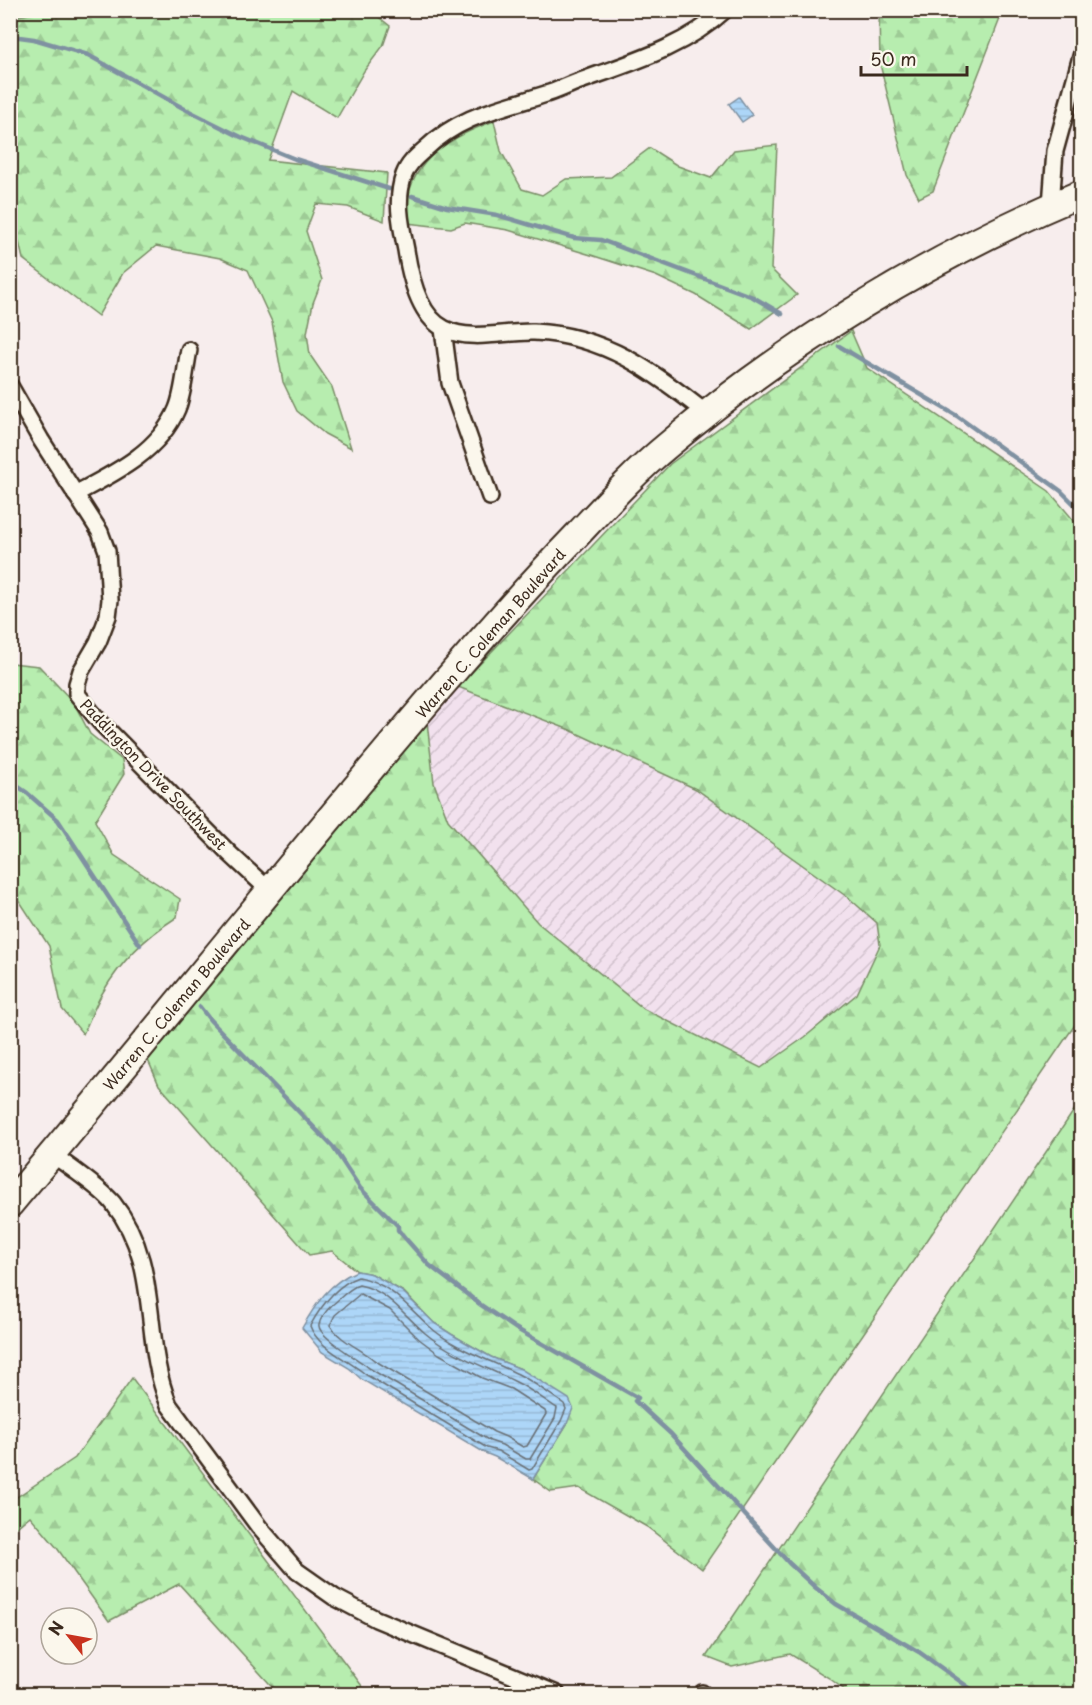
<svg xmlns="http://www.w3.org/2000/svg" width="1092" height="1705" font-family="'Playpen Sans',sans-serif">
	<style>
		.industrial { fill: url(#industrial-furrows) }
		.forest { fill: url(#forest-firs); stroke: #798c66; stroke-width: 1.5 }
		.water { fill: url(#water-rules); stroke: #7f91a1; stroke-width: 1.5 }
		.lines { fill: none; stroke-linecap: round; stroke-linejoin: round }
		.shore { stroke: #696f75; stroke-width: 1.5 }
		.stream { stroke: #7f91a1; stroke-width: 4.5 }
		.minor-casing { stroke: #3b2a1e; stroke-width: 20 }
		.trunk-casing { stroke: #3b2a1e; stroke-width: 30 }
		.minor { stroke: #fbf7ec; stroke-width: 15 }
		.trunk { stroke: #fbf7ec; stroke-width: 26 }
		.labels { text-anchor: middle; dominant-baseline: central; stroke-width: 5; stroke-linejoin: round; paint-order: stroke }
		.street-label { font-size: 15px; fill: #3b2a1e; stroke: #fbf7ec }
	</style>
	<defs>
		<pattern id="industrial-furrows" width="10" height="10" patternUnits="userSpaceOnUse" patternTransform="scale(1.5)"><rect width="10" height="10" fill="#f2e1ee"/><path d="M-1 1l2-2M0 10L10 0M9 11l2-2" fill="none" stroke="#d0c1cc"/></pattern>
		<pattern id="forest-firs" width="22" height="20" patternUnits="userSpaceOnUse" patternTransform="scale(1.5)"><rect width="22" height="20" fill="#b7edaf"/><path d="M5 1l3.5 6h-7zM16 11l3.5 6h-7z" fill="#9ecb96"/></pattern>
		<pattern id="water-rules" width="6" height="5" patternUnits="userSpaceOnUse" patternTransform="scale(1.5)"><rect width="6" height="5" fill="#add6f8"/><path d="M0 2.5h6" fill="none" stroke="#96b8d4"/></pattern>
	</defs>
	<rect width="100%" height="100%" fill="#f7eded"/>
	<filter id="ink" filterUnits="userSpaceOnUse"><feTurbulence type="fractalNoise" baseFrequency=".0167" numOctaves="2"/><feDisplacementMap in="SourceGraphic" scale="12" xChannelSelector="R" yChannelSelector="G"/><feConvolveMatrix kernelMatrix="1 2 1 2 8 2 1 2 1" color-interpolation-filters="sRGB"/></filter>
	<g filter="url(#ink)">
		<!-- industrial -->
		<path class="industrial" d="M458,687l112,43 126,59 154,110 27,24 3,22 -23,49 -52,43 -44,31 -117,-59 -106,-86 -90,-103 -14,-37 -7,-61z"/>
		<!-- forest -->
		<g class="forest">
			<path d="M144,11h227l19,15 -7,20 -19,25 -27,47 -44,-27 -25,69 119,13 -3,48 -36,-14 -32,-3 -10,27 16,49 -9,23 -6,30 3,22 22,32 19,61 -26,-14 -28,-23 -14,-29 -11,-60 -24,-52 -28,-12 -64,-12 -33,27 -25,43 -75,-57 -13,-55 1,-187 38,-6 93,3z"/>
			<path d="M879,11h124l-70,180 -14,7 -12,-23 -27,-111z"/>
			<path d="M494,121l7,30 21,38 20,6 24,-16 45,-2 39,-29 28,18 33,12 23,-28 43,-5 -6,124 26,26 -46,34 -55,-34 -40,-19 -65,-21 -83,-25 -43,-7 -14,5 -44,-5c-6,-58 40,-85 87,-102z"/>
			<path d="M851,331l16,37 182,123 32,38v487l-379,553 -55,-42 -68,-39 -28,4 -18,-13 34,-55 -46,-55 -30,-12 -40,-23 -17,-11 -30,-31 -32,-18 -15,-3 -25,-20 -23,4 -150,-170 -11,-25 279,-338 7,61 14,37 90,103 106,86 117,59 44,-31 52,-43 23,-49 -3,-22 -27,-24 -154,-110 -126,-59 -112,-43 212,-223z"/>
			<path d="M11,663l28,3 35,37 16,31 32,26 2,14 -29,47 19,34 66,44 -3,18c-30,19 -56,44 -74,75 -8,13 -13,28 -20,42l-21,-25 -13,-63 -38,-58z"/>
			<path d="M1081,1100v594h-231l-21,-16 -39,-24 -58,13 -26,-10z"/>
			<path d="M132,1378l236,316h-89l-100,-110 -70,37 -52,-73 -27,-32 -19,16v-31l64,-43z"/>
		</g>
		<!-- water -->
		<g class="water">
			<path d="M739,97l13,18 -10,7 -13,-18z"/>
			<path d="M357,1271l15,3 31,18 31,31 17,11 40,23 30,12 48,30 4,9 -6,16 -34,55 -38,-22 -10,-4 -124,-74 -12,-11 -27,-16 -20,-24c14,-25 28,-46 55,-57z"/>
		</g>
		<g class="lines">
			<!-- shore -->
			<g class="shore">
				<path d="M358,1277c30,5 49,29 71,49 25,23 59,33 89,48 16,8 31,20 46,30l2,5 -5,12 -29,48 -3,1 -31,-19 -11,-3 -122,-74c-18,-15 -47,-26 -55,-48 11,-20 26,-41 48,-49z"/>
				<path d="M359,1285c28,5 45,30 66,48 26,22 59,33 89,48 15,7 29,18 43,27l-2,10 -25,41h-4l-24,-14 -12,-4 -121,-73c-9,-8 -52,-32 -50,-43 1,-7 9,-16 13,-20 9,-7 17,-17 27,-20z"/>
				<path d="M360,1294l30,16 29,29 20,15 43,24 29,11 34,22 1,3 -19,32 -4,1 -17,-10 -12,-5 -120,-72c-14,-12 -34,-19 -44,-35l5,-10z"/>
			</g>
			<!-- stream -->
			<g class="stream">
				<path d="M12,36l22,3 54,16 95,53 58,29 54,22 94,30"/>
				<path d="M412,196l35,11 50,8 77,23 27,2 152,57 29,17"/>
				<path d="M839,346l118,70 104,75 18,18 3,7"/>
				<path d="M10,781l16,11 32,28 82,125"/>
				<path d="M200,1007l10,13 123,127 27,41 38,38v4l31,35 52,40 34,23 123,70 -3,3 36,33 118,129 27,25 20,16 83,48 59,42"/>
			</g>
			<defs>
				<g id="minor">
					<path d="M1051,205l4,-54 27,-98"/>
					<path d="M443,329l7,54 40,114"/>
					<path d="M10,386l31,54 59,92 7,19 3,49 -2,16 -10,26 -17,29 -4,13v10l22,27 131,133 40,37"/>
					<path d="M707,414c-52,-42 -103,-79 -173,-82 -28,-1 -63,10 -89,-3 -26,-12 -35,-53 -39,-79 -5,-25 -11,-50 -2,-75 4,-11 12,-18 20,-25 37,-35 76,-41 122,-56 11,-3 22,-9 34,-13 50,-18 105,-34 145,-71"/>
					<path d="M75,494c38,-20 84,-42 102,-85 7,-17 8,-40 12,-59"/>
					<path d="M52,1154c16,12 49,34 61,49 49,62 28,134 56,202l90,122 38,44 37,26 42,22 181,75"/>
					<path d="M702,1694v-1"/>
				</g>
				<path id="trunk" d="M10,1204c134,-159 264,-321 398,-479 55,-65 110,-129 169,-190 29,-31 58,-63 91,-90 124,-104 264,-189 414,-252"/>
			</defs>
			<!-- minor casing -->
			<use href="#minor" class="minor-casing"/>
			<!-- trunk casing -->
			<use href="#trunk" class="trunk-casing"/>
			<!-- minor -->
			<use href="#minor" class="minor"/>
			<!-- trunk -->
			<use href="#trunk" class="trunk"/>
		</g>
	</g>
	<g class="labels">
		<!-- street labels -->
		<g class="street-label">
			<text transform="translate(490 633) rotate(-49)">Warren C. Coleman Boulevard</text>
			<text transform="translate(154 774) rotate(46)">Paddington Drive Southwest</text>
			<text transform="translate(176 1004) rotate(-50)">Warren C. Coleman Boulevard</text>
		</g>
	</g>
	<!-- margin -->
	<rect width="1092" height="1705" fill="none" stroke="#fbf7ec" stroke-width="36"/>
	<rect x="18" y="18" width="1056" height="1669" fill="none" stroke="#3b2a1e" stroke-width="2" filter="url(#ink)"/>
	<!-- north arrow -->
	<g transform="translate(69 1636) rotate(301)"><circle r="28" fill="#fbf7ec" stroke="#aea59a" stroke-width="1.5"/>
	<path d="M0-4.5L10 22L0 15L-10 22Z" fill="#c8321e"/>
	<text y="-9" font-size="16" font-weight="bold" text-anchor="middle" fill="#3b2a1e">N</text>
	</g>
	<!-- scale -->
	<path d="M861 66v9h106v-9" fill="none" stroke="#3b2a1e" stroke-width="3"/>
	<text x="870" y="66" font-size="18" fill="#3b2a1e" stroke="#fbf7ec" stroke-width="4.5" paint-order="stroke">50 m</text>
</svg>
